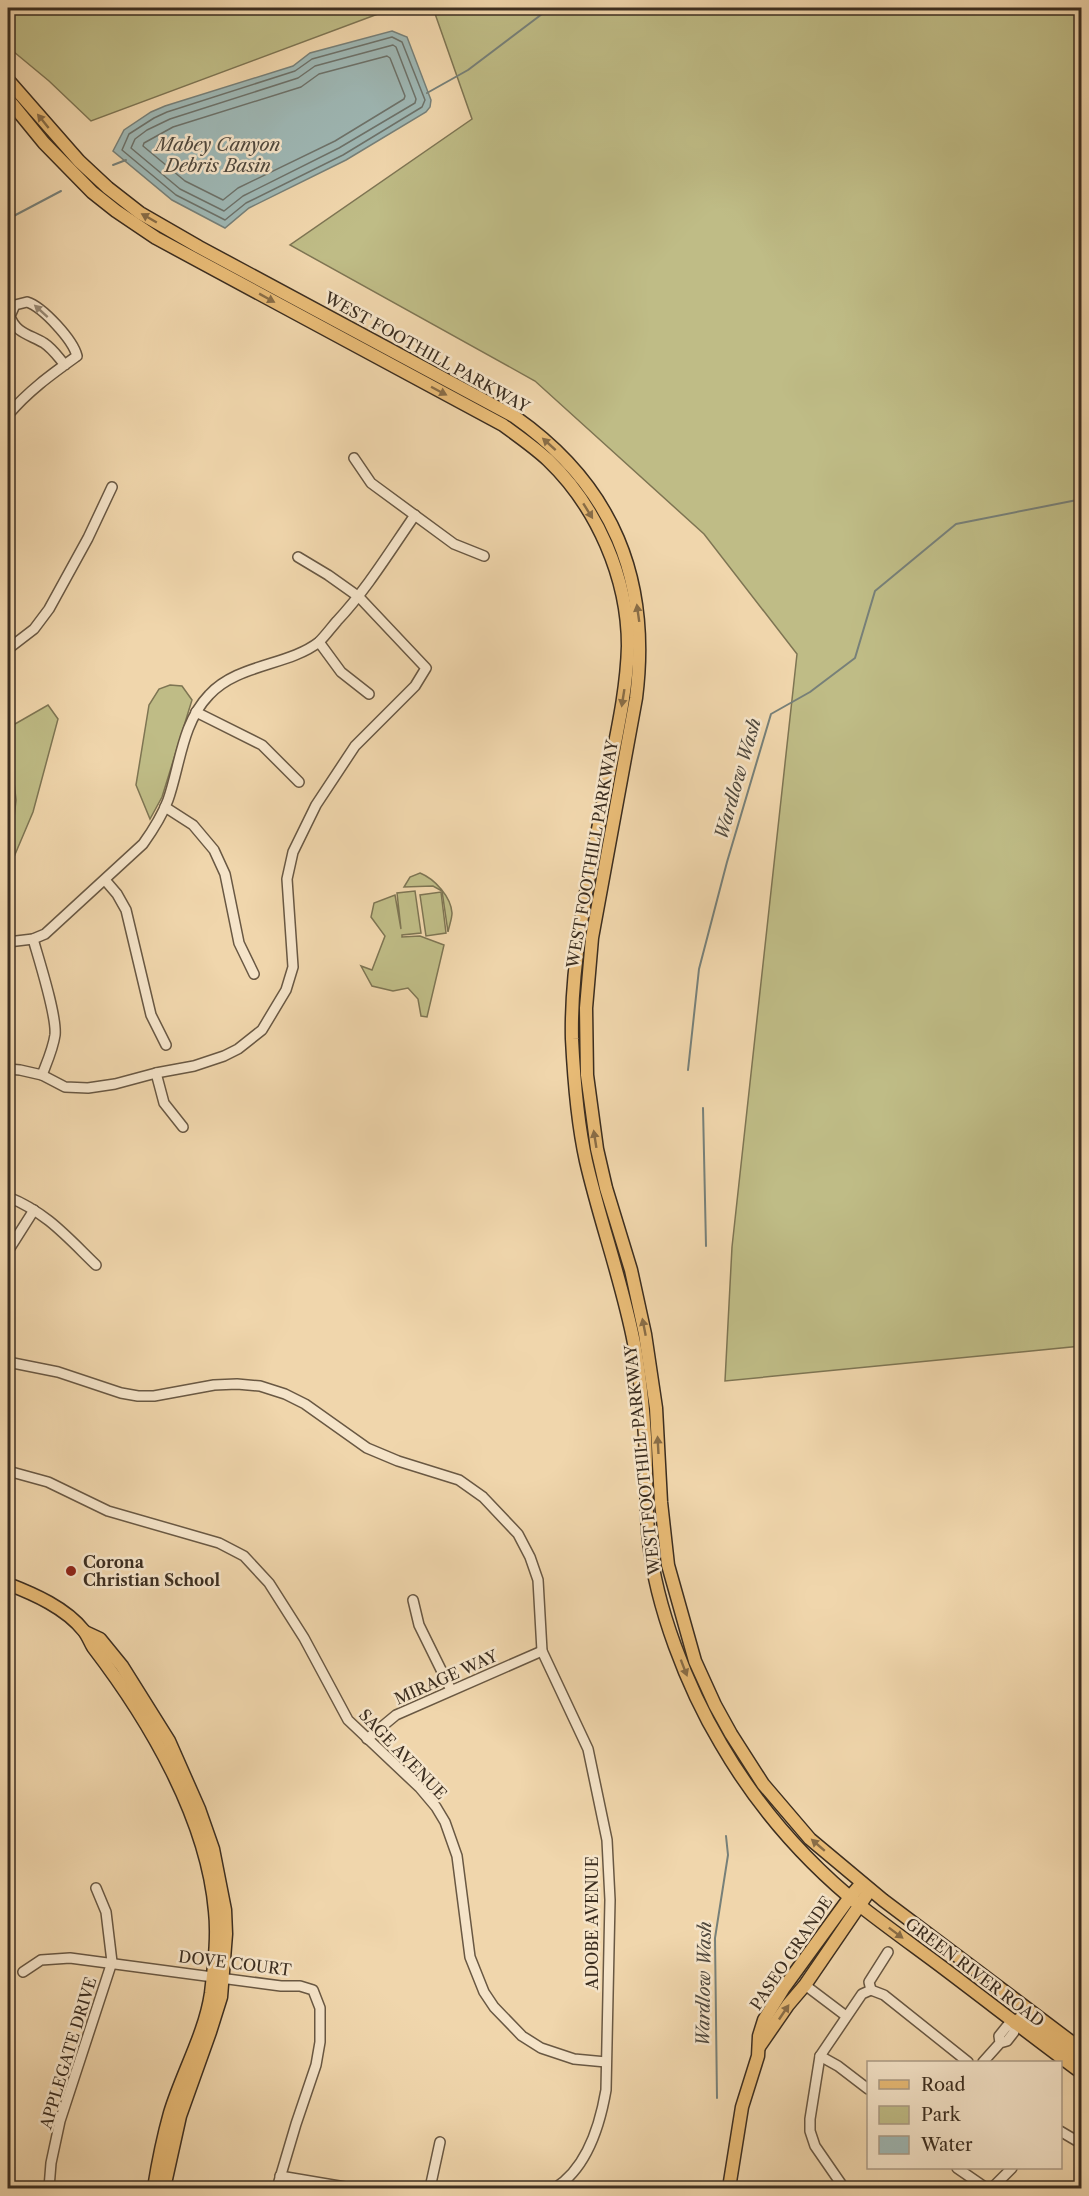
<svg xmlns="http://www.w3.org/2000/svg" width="1089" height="2196" font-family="'Libre Caslon Text',serif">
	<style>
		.green { fill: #bfbc86; stroke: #7e7553; stroke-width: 1.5 }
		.water { fill: #9eb7b4; stroke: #778079; stroke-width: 1.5 }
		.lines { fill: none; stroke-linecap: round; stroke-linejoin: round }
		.shore { stroke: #6d726a; stroke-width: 1.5 }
		.stream { stroke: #778079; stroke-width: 2 }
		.minor-casing { stroke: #695843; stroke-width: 12 }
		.major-casing { stroke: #3c2e20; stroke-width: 15 }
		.minor { stroke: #f5e4c9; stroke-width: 9 }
		.major { stroke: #e8bb76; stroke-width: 12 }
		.oneway { fill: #896d47 }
		.oneway2 { fill: #988974 }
		.poi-dot { fill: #8f2418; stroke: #f5e4c9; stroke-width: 2 }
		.labels { text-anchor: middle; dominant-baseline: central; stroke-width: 5; stroke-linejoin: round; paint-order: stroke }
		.street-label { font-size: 16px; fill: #3c2e20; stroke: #f5e4c9 }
		.poi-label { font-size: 16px; font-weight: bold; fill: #3c2e20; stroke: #f5e4c9; text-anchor: start }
		.water-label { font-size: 18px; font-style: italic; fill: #50493e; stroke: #f5e4c9 }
	</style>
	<rect width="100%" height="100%" fill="#f0d6ac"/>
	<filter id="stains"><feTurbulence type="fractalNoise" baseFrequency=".00333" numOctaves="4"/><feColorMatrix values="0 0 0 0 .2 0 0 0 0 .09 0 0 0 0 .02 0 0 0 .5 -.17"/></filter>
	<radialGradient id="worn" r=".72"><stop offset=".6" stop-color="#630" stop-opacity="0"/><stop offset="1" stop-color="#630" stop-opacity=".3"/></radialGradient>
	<!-- green -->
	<g class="green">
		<path d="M8,8h386l-303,113 -42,-40 -41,-34z"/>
		<path d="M433,8h648v1338l-356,35 7,-134 65,-593 -93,-120 -169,-153 -245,-136 182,-126z"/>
		<path d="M170,685l12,1 10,14 -30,97 -12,22 -14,-34 13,-80 10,-16z"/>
		<path d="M48,705l10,14 -25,93 -25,59 8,-71 -8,-72z"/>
		<path d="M420,873c15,6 31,24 32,40 0,6 -3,13 -4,19l-6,-41 -9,-5 -29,1 6,-10z"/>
		<path d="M415,891l6,42 -19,2v2l18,-1 24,9 -17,72 -6,-1 -3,-17 -10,-11 -15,3 -21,-5 -11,-20 11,4 13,-34 -14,-19 3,-14 21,-8 6,34 -4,-36z"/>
		<path d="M441,892l5,41 -20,3 -6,-41z"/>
	</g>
	<!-- water -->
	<path class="water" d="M392,31l15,6 24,63 -1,7 -4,5 -80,48 -97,48 -24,20 -53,-28 -59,-49 11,-21 27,-18 14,-6 128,-40 17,-13z"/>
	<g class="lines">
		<!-- shore -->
		<g class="shore">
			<path d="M392,37l10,5 23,58 -3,7 -79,48 -97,48 -21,17 -49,-25 -54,-45 7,-16 25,-16 13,-6 128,-41 17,-12z"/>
			<path d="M393,45l3,2 20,52 -1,4 -76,45 -96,48 -19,15 -44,-22 -49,-41 4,-9 12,-9 23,-11 128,-41 17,-12z"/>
			<path d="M387,56l3,2 15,38 -1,3 -69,42 -97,47 -15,12 -38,-19 -42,-35 1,-3 29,-16 128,-40 18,-13z"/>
		</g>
		<!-- stream -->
		<g class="stream">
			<path d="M427,93l41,-23 82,-62"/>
			<path d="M113,165l13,-5"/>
			<path d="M8,219l53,-28"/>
			<path d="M688,1070l11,-101 28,-107 44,-148 39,-22 45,-34 20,-67 81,-67 126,-25"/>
			<path d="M703,1108l3,138"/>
			<path d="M717,2098l-2,-160 13,-83 -2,-19"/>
		</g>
		<defs>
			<g id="minor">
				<path d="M8,415c20,-24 44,-41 69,-59 -4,-16 -34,-49 -50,-54l-12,3 -5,11c5,17 21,19 34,27 9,6 14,14 21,22"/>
				<path d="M354,458l17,25 83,61 30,12"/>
				<path d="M319,642l22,30 28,22"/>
				<path d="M8,649l26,-20 15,-20 39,-71 24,-51"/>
				<path d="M196,712l66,33 37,37"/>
				<path d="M165,807l28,18 21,25 11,24 14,69 15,31"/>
				<path d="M105,880l12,14 9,16 25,105 15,30"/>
				<path d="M33,939c6,21 24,77 22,96 -2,14 -8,27 -13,40"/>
				<path d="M8,942l25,-3 12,-5 98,-90c10,-14 19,-28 25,-44 12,-34 14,-77 41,-105 28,-31 79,-29 110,-53 6,-6 12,-14 18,-21 30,-32 53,-70 78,-106"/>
				<path d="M8,1069l12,1 22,5 23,12 23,1 27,-4 41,-11 38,-7 30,-10 14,-7 24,-19 24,-40 7,-23 -6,-88 6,-27 23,-47 39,-59 60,-60 11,-18 -67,-71 -31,-22 -30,-18"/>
				<path d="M156,1073l8,30 19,24"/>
				<path d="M8,1197c38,15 59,40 88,68"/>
				<path d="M8,1251l26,-41"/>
				<path d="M8,1362l50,10 63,21 17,3h16l60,-11 23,-1 23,2 25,8 20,10 62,44 31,13 61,19 24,17 35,37 12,23 8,23 4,71 46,98 19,91 3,60 -4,190c-6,35 -19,78 -51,98"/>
				<path d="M8,1471l40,11 60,29 111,32 25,13 25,27 35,55 44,82 72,68 16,19 9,15 12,34 13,101 14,35 10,15 28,29 19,12 33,11 32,3"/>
				<path d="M413,1600l6,25 32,65"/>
				<path d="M367,1739l29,-24 146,-64"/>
				<path d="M23,1972l18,-12 29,-2 211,28h19l13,4 7,18v34l-4,23 -20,59 -19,64"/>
				<path d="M805,1985l41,31"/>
				<path d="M871,1990l13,5 84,67"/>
				<path d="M871,1990l-2,-8 19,-30"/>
				<path d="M820,2056l18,10 30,23"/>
				<path d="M983,2062l17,-19 7,-2 7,-9v-7l-7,1 -8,10 1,7"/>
				<path d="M1060,2131l22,13"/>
				<path d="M957,2168l29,20"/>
				<path d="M280,2176l71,12"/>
				<path d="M49,2188l2,-25 9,-42 52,-159 -6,-50 -10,-24"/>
				<path d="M430,2188l10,-46"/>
				<path d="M844,2188l-29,-42 -5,-15v-12l10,-63 42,-62 9,-4"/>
				<path d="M992,2188l20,-20"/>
			</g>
			<g id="major">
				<path d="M8,80l71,81 29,27 32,25 59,34 316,170c98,69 136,162 121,281l-44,240 -6,70 1,67 10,74 9,39 25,82 14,64 11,74 5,94 7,63 27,96 20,44 16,29 32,50 47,55 73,61 199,150"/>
				<path d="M8,99l36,44 48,49 24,19 40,27 347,187c15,11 31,22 45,35 49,47 80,118 80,186 -1,41 -10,82 -18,122 -16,85 -40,184 -38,271 2,40 5,82 14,122 14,61 36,120 48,182 6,31 9,63 11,94 2,34 0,69 4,104 7,66 38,146 72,203 36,62 86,119 142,164 27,21 55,41 83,62 45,34 90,69 136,103"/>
				<path d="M8,1584c26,10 58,24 76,47 4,5 6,11 9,16 56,73 114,171 122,264 3,27 -1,55 -4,82 -6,41 -29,80 -41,120 -7,25 -12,50 -16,75"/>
				<path d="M85,1632l15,7 22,27 47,75 30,68 14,40 12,61 1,24 -5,63 -11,35 -30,84 -16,72"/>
				<path d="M1015,2023l5,-4 7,1 55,39"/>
				<path d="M759,2047l29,-42 17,-20 65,-95"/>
				<path d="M729,2188l13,-81 16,-51 1,-20 5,-16 19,-31 67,-92 12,-14"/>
			</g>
		</defs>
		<!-- minor casing -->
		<use href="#minor" class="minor-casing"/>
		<!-- major casing -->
		<use href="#major" class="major-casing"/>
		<!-- minor -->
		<use href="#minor" class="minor"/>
		<!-- major -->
		<use href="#major" class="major"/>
	</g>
	<!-- one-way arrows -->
	<defs><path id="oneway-solid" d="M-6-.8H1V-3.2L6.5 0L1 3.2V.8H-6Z" transform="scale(1.5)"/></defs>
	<g class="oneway">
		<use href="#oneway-solid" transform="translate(43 121) rotate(-129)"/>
		<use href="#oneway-solid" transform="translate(149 218) rotate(-150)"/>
		<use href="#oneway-solid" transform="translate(267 298) rotate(29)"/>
		<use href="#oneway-solid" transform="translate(439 391) rotate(28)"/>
		<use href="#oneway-solid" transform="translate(549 444) rotate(-138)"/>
		<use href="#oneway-solid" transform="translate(588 511) rotate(58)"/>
		<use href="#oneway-solid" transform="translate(638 613) rotate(-98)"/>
		<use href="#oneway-solid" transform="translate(623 698) rotate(99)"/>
		<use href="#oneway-solid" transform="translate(595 1139) rotate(-99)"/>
		<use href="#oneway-solid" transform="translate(644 1327) rotate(-101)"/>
		<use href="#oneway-solid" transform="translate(658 1445) rotate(-93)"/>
		<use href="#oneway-solid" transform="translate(684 1668) rotate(69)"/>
		<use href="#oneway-solid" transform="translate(818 1845) rotate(-139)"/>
		<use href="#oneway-solid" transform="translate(896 1933) rotate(37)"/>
		<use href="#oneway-solid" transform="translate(784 2012) rotate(-56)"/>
	</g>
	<use class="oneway2" href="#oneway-solid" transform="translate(41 311) rotate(-138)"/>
	<!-- markers -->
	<circle class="poi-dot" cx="71" cy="1571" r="6"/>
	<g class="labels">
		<!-- street labels -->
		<g class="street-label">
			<text transform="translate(427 352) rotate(29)">WEST FOOTHILL PARKWAY</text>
			<text transform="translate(592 854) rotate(-80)">WEST FOOTHILL PARKWAY</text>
			<text transform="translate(642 1460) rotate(-96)">WEST FOOTHILL PARKWAY</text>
			<text transform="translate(446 1677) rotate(-24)">MIRAGE WAY</text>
			<text transform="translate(403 1754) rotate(46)">SAGE AVENUE</text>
			<text transform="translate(592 1923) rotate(-90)">ADOBE AVENUE</text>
			<text transform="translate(791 1953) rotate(-56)">PASEO GRANDE</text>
			<text transform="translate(235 1963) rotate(7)">DOVE COURT</text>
			<text transform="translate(975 1972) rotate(37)">GREEN RIVER ROAD</text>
			<text transform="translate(68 2053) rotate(-73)">APPLEGATE DRIVE</text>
		</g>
		<!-- poi labels -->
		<g class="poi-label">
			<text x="83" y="1562">Corona<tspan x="83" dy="18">Christian School</tspan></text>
		</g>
		<!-- water labels -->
		<g class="water-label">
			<text x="218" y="145">Mabey Canyon<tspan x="218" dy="21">Debris Basin</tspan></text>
			<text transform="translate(738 779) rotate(-74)">Wardlow Wash</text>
			<text transform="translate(704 1984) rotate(-89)">Wardlow Wash</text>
		</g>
	</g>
	<!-- margin -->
	<rect width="1089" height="2196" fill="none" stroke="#f0d6ac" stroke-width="30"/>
	<rect x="9" y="9" width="1071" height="2178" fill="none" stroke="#3c2e20" stroke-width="3"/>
	<rect x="15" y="15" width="1059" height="2166" fill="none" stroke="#3c2e20" stroke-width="1.5"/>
	<!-- legend -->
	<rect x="867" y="2061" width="195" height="108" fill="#f5e4c9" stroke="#ab9b85" stroke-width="1.5"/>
	<rect x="879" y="2080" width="30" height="9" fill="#e8bb76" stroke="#ab9b85" stroke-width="1.5"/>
	<text x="921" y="2091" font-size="18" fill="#3c2e20">Road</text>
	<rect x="879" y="2106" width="30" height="18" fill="#bfbc86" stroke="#ab9b85" stroke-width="1.5"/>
	<text x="921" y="2121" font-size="18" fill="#3c2e20">Park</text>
	<rect x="879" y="2136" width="30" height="18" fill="#9eb7b4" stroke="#ab9b85" stroke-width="1.5"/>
	<text x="921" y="2151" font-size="18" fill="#3c2e20">Water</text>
	<rect width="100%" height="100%" filter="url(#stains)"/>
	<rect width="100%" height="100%" fill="url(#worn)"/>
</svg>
